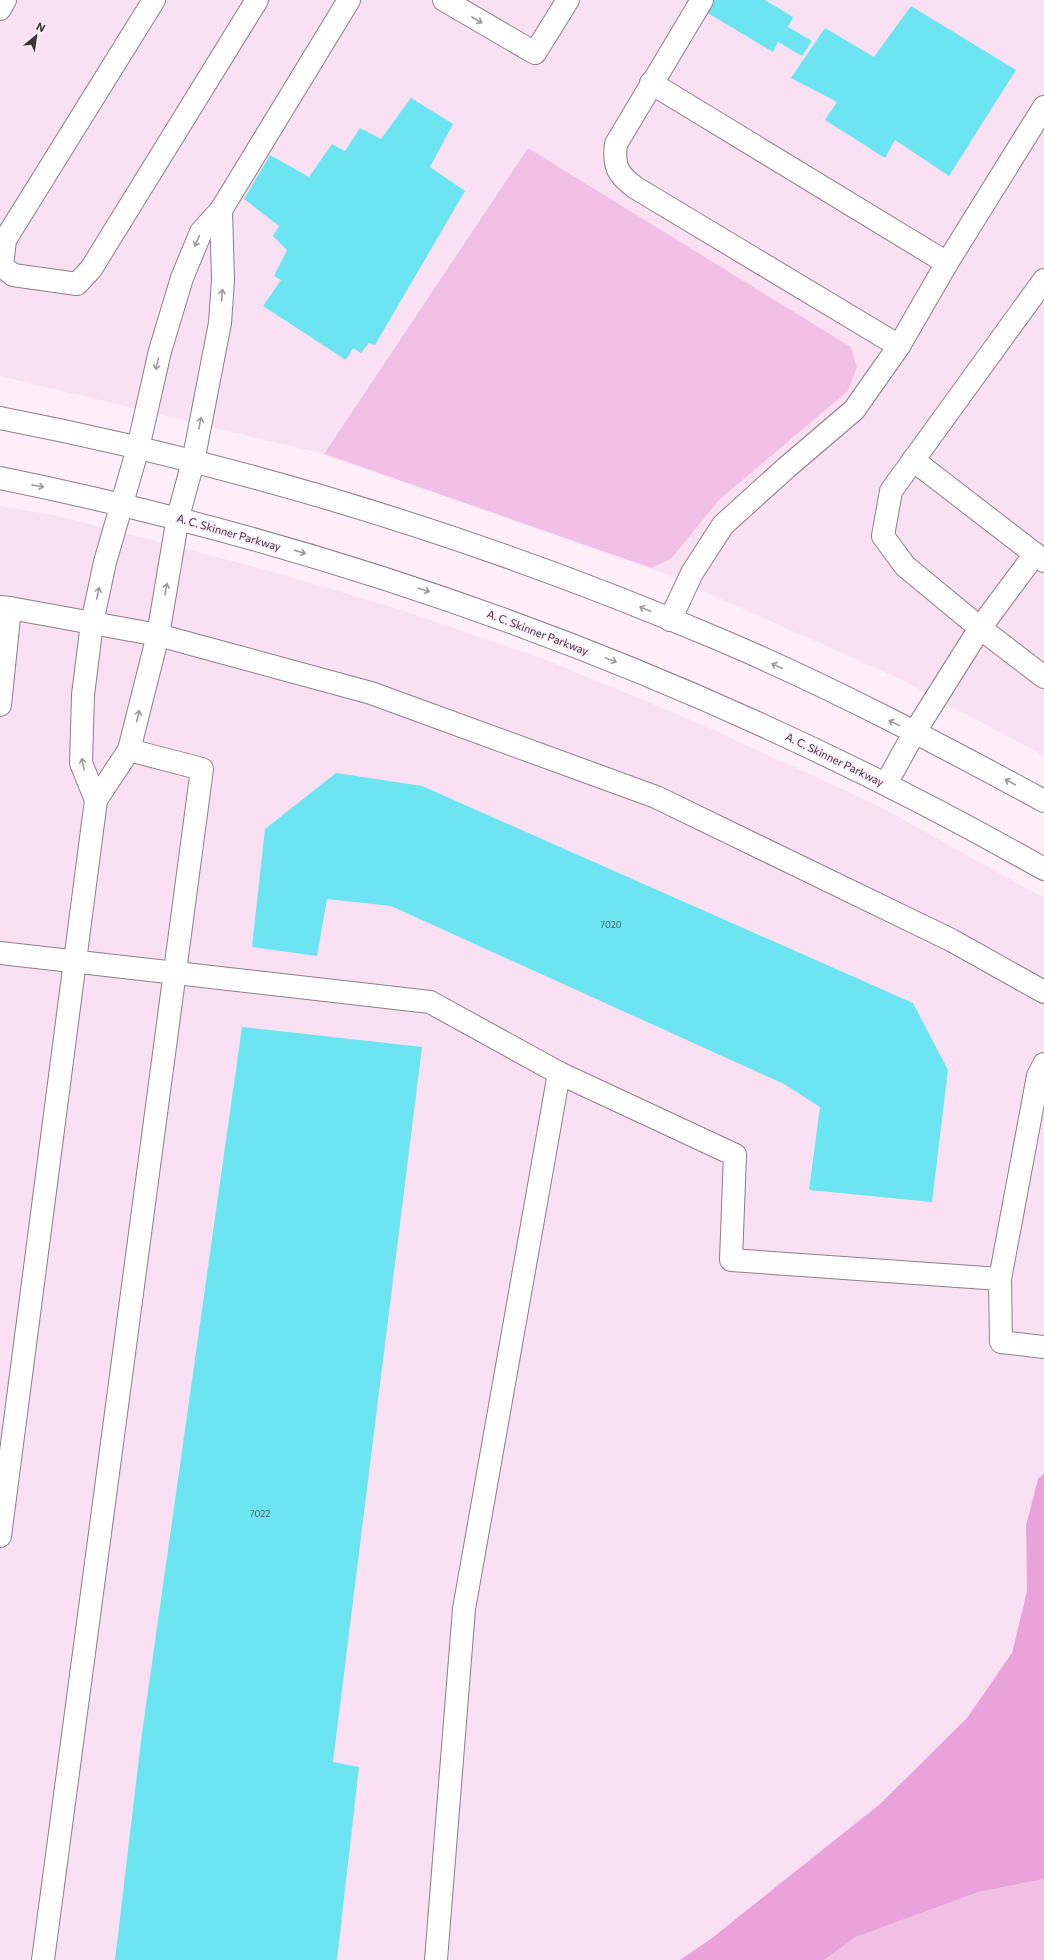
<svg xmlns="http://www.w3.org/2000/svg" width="1044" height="1960" font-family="Commissioner,sans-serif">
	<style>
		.built { fill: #f9e1f3 }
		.green { fill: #f2c0e6 }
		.water { fill: #eaa3da }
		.building { fill: #6ce4f1 }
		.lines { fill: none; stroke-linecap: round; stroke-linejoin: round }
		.minor-casing { stroke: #8d7e89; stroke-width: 24 }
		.major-casing { stroke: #8d7e89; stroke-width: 24 }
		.minor { stroke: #fff; stroke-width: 22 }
		.major { stroke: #fff; stroke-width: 22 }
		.oneway { stroke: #9d9a9c }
		.labels { text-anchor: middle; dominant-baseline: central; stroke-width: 3.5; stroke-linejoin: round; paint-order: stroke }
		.number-label { font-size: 9px; fill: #476067 }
		.street-label { font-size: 11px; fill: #3b3439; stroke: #feeefa }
	</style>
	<rect width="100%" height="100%" fill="#feeefa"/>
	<!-- built -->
	<g class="built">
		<path d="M0,0h1044v756l-144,-77 -249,-111 20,-9 48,-59 129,-109 9,-24 -6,-20 -323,-199 -204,306 -324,-78z"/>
		<path d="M0,506l59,10 204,53 132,39 144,49 155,64 185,85 165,92v575l-6,6 -12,46 1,66 -15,62 -45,65 -87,86 -168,134 -32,22h-680z"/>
	</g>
	<!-- green -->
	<g class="green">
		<path d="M528,148l323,199 6,20 -9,24 -129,109 -48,59 -20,9 -327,-114z"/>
		<path d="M1044,1879v81h-220l32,-23 123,-45z"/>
	</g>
	<!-- water -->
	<path class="water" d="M1044,1473v406l-65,13 -123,45 -32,23h-144l32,-22 168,-134 87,-86 45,-65 15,-62 -1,-66 12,-46z"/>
	<!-- building -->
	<g class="building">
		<path d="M714,0h51l28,17 -5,10 24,14 -10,15 -24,-14 -5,10 -67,-40z"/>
		<path d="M911,6l105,64 -67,106 -54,-36 -10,18 -60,-38 12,-18 -46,-24 34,-50 49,29z"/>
		<path d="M411,98l42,26 -23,43 35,24 -90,154 -6,-2 -8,10 -8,-5 -7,12 -83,-54 18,-26 -7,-4 13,-26 -14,-14 6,-10 -35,-27 26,-44 39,22 23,-33 13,7 15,-23 21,11z"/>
		<path d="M336,773l86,13 491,217 35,67 -16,132 -123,-12 11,-83 -36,-23 -393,-178 -64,-7 -10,57 -65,-9 13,-118z"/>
		<path d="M242,1027l180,20 -89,715 26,5 -22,193h-222l26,-219z"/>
	</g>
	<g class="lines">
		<defs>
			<g id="minor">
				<path d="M154,0l-149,240 -3,26 11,9 64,9 14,-15 166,-269"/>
				<path d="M444,0l91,53 33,-53"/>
				<path d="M702,0l-86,144c-3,23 2,31 20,44l263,158"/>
				<path d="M0,9l5,-9"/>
				<path d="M651,83l296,180"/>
				<path d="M1044,280l-153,211 -8,45 22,30 75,62 64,49"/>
				<path d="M913,460l131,101"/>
				<path d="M0,607l10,1 -10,97"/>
				<path d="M10,608l148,27 213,58 285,104 295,143 93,52"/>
				<path d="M670,620l22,-47 31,-48 63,-57 68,-58 45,-64 48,-83 97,-156"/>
				<path d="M886,784l28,-51 66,-105 55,-74"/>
				<path d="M96,800l-15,-37 2,-68 9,-72 13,-61 33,-114 22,-97 22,-73 19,-46 20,-22 128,-210"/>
				<path d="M0,953l430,49 129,71"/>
				<path d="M1000,1279l38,-203 6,-12"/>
				<path d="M0,1536l96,-736 33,-50 29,-115 20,-118 15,-55 27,-139 3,-43 -2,-70"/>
				<path d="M43,1960l159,-1191 -73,-19"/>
				<path d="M436,1960l28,-351 95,-536 176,82 -4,105 269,19 1,63 43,5"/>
			</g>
			<g id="major">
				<path d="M0,418c248,48 491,124 723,223 110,47 216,103 321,160"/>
				<path d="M0,478c369,75 716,205 1044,391"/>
			</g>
		</defs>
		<!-- minor casing -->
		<use href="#minor" class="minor-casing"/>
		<!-- major casing -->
		<use href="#major" class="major-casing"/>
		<!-- minor -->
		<use href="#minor" class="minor"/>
		<!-- major -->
		<use href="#major" class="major"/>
	</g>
	<!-- one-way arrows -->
	<defs><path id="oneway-shaft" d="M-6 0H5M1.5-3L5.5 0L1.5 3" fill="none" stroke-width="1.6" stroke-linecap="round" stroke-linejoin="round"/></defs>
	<g class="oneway">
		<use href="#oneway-shaft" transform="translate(477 20) rotate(30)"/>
		<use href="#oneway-shaft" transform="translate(197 241) rotate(113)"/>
		<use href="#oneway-shaft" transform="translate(222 295) rotate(-86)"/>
		<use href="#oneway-shaft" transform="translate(157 364) rotate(103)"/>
		<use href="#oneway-shaft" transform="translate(200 423) rotate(-79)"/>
		<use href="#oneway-shaft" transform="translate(38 486) rotate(11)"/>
		<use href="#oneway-shaft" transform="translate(300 552) rotate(16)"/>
		<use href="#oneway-shaft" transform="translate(166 589) rotate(-80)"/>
		<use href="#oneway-shaft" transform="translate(424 590) rotate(18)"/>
		<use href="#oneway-shaft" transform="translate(98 593) rotate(-78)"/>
		<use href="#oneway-shaft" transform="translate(645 609) rotate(-158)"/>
		<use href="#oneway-shaft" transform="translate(611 660) rotate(22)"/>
		<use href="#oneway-shaft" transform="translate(777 666) rotate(-155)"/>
		<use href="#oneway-shaft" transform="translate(138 716) rotate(-76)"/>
		<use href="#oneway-shaft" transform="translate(894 723) rotate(-154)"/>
		<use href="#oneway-shaft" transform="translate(83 764) rotate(-102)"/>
		<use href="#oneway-shaft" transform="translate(1010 782) rotate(-152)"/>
	</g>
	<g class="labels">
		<!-- number labels -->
		<g class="number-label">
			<text x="611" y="924">7020</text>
			<text x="260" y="1513">7022</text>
		</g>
		<!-- street labels -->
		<g class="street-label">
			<text transform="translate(229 532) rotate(16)">A. C. Skinner Parkway</text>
			<text transform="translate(538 632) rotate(21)">A. C. Skinner Parkway</text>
			<text transform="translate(835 759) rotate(26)">A. C. Skinner Parkway</text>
		</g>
	</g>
	<!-- north arrow -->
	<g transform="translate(36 36) rotate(29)" stroke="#feeefa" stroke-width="3" paint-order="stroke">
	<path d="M0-3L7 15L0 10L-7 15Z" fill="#3b3439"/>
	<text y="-6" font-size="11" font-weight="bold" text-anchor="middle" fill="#3b3439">N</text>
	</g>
</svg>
